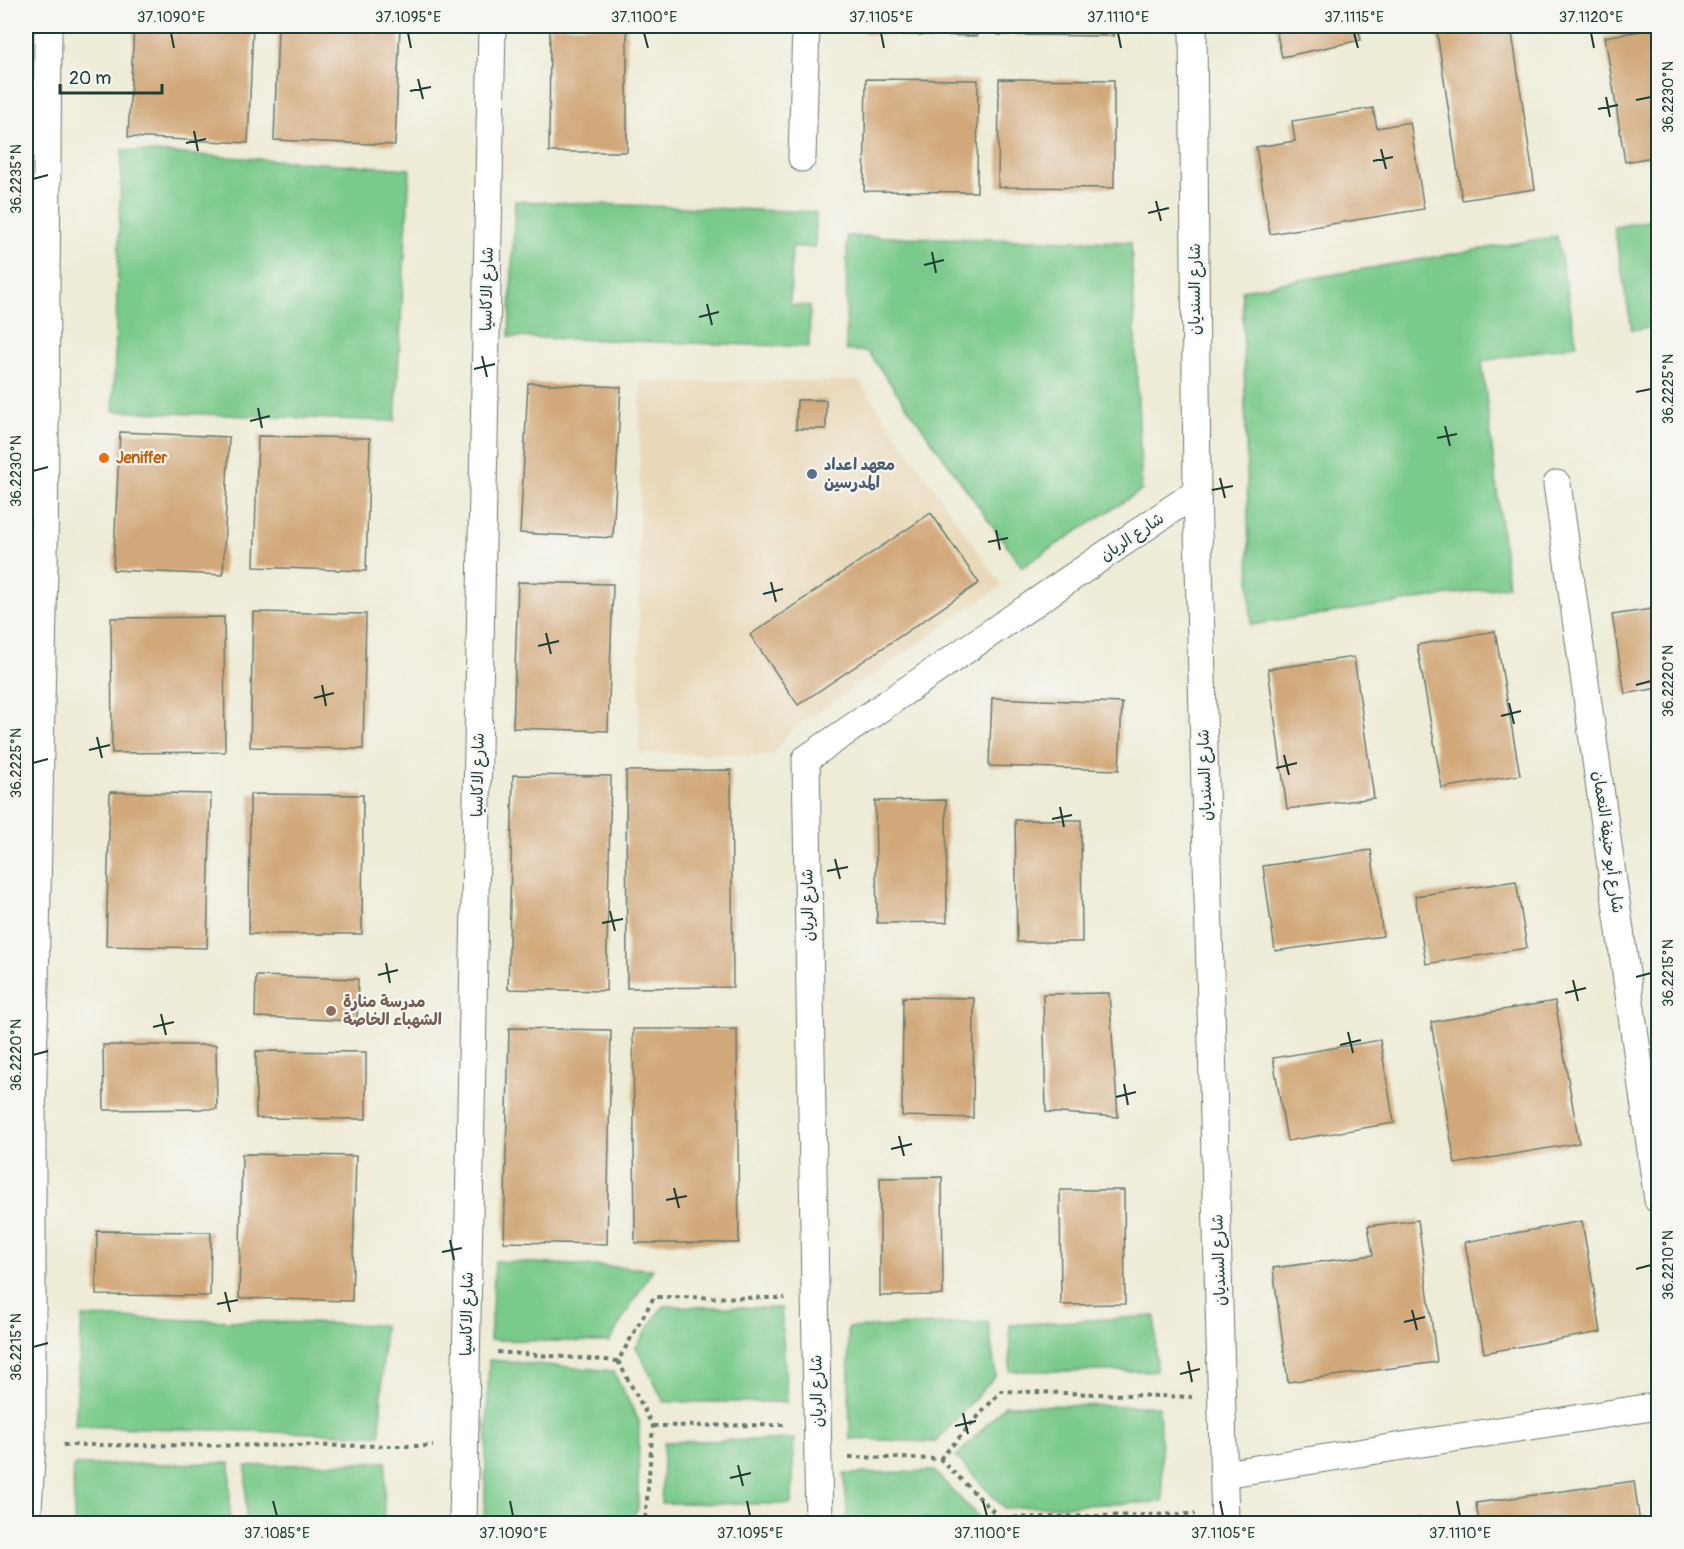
<svg xmlns="http://www.w3.org/2000/svg" width="1684" height="1549" font-family="Pangolin,'Playpen Sans Arabic',sans-serif">
	<style>
		.built { fill: #e9d9ba }
		.green { fill: #7aca8b; stroke: #4c8460; stroke-width: 1.5 }
		.building { fill: #d1a879 }
		.lines { fill: none; stroke-linecap: round; stroke-linejoin: round }
		.street-casing { stroke: #677a6d; stroke-width: 29 }
		.path { stroke: #677a6d; stroke-width: 4; stroke-dasharray: 4.5 4.5; stroke-linecap: butt }
		.street { stroke: #fff; stroke-width: 27 }
		.ticks { fill: none; stroke: #1f3d34; stroke-width: 2 }
		.food-dot { fill: #e8710a; stroke: #f6f6f2; stroke-width: 2 }
		.service-dot { fill: #5c6f8a; stroke: #f6f6f2; stroke-width: 2 }
		.education-dot { fill: #8d6e63; stroke: #f6f6f2; stroke-width: 2 }
		.labels { text-anchor: middle; dominant-baseline: central; stroke-width: 4.5; stroke-linejoin: round; paint-order: stroke }
		.street-label { font-size: 16px; fill: #1f3d34; stroke: #f6f6f2 }
		.food-label { font-size: 16px; font-weight: bold; fill: #c56008; stroke: #f6f6f2; text-anchor: start }
		.service-label { font-size: 16px; font-weight: bold; fill: #4e5e75; stroke: #f6f6f2; text-anchor: start }
		.education-label { font-size: 16px; font-weight: bold; fill: #785e54; stroke: #f6f6f2; text-anchor: start }
		.neatline { fill: none; stroke: #1f3d34; stroke-width: 2 }
		.ticks-label { font-size: 15px; text-anchor: middle; fill: #1f3d34 }
	</style>
	<rect width="100%" height="100%" fill="#f6f6f2"/>
	<filter id="ink" filterUnits="userSpaceOnUse"><feTurbulence type="fractalNoise" baseFrequency=".0167" numOctaves="2"/><feDisplacementMap in="SourceGraphic" scale="12" xChannelSelector="R" yChannelSelector="G"/><feConvolveMatrix kernelMatrix="1 2 1 2 8 2 1 2 1" color-interpolation-filters="sRGB"/></filter>
	<filter id="wash" filterUnits="userSpaceOnUse"><feTurbulence type="fractalNoise" baseFrequency=".008" numOctaves="4" result="noise"/><feDisplacementMap in="SourceGraphic" scale="24" xChannelSelector="R" yChannelSelector="G"/><feGaussianBlur stdDeviation="1.35" result="paint"/><feColorMatrix in="noise" values="0 0 0 0 0 0 0 0 0 0 0 0 0 0 0 0 0 1.4 0 .05"/><feComposite in="paint" operator="in"/></filter>
	<g filter="url(#wash)">
		<rect width="100%" height="100%" fill="#eeebd6"/>
		<!-- built -->
		<path class="built" d="M859,381l143,205 -212,145 -17,24 -134,-2 1,-371z"/>
		<!-- green -->
		<g class="green">
			<path d="M122,150l288,19 -15,252 -282,-10z"/>
			<path d="M515,201l301,11 -1,35h-23l-2,58 20,1 -1,41 -300,-10z"/>
			<path d="M1658,219v107l-26,4 -18,-103z"/>
			<path d="M847,236l284,6 11,248 -120,77 -154,-215 -22,-2z"/>
			<path d="M1557,236l20,109 -95,16 26,225 -257,39 -9,-335z"/>
			<path d="M495,1261l158,8 -44,73 -119,-2z"/>
			<path d="M663,1306l118,2 6,94h-123l-28,-55z"/>
			<path d="M1155,1316l1,55h-146v-46z"/>
			<path d="M82,1317l302,8 -4,110 -305,-9z"/>
			<path d="M988,1322l8,53 -60,67 -86,-3 -2,-111z"/>
			<path d="M489,1360l124,11 26,50 -1,88 -10,14h-144z"/>
			<path d="M1005,1405l154,1 4,96 -159,6 -48,-51z"/>
			<path d="M794,1439l-2,65 -131,-1 3,-61z"/>
			<path d="M386,1462l-3,61h-137v-57z"/>
			<path d="M230,1463v60h-156l-1,-58z"/>
			<path d="M934,1471l50,52h-136l-4,-49z"/>
		</g>
		<g id="blocks">
			<!-- building -->
			<g class="building">
				<path d="M134,26h119l-5,117 -120,-6z"/>
				<path d="M278,26h122l-5,119 -121,-5z"/>
				<path d="M550,26h77v126h-78z"/>
				<path d="M865,26h112v10l-112,-2z"/>
				<path d="M998,26h115v10l-115,-1z"/>
				<path d="M1275,26h83l3,14 -79,17z"/>
				<path d="M1436,26h75l24,163 -73,11z"/>
				<path d="M1658,28v128l-33,6 -20,-125z"/>
				<path d="M866,79l112,1 -1,112 -113,-1z"/>
				<path d="M999,79l115,1v108l-116,-1z"/>
				<path d="M1373,108l4,20 33,-6 14,87 -154,25 -14,-87 39,-6 -3,-20z"/>
				<path d="M528,383l93,4 -8,151 -93,-5z"/>
				<path d="M797,400h29v29h-30z"/>
				<path d="M120,432l109,5 -6,138 -110,-5z"/>
				<path d="M258,436l112,2 -4,133 -112,-4z"/>
				<path d="M931,513l48,70 -181,122 -48,-70z"/>
				<path d="M518,582l95,2 -5,147 -95,-3z"/>
				<path d="M1658,608v80l-33,6 -13,-79z"/>
				<path d="M253,612l113,2 -3,135 -113,-2z"/>
				<path d="M224,617l1,135 -113,1 -1,-135z"/>
				<path d="M1495,631l25,144 -78,13 -25,-143z"/>
				<path d="M1354,657l20,141 -87,11 -19,-140z"/>
				<path d="M992,698l130,5 -3,67 -130,-4z"/>
				<path d="M731,770l2,217 -106,1 -1,-217z"/>
				<path d="M513,775l98,1 -5,215 -98,-2z"/>
				<path d="M110,792l101,2 -4,154 -101,-2z"/>
				<path d="M250,794l113,1 -1,139h-113z"/>
				<path d="M946,800l1,122 -70,1 -2,-122z"/>
				<path d="M1015,820h66l1,122h-65z"/>
				<path d="M1371,850l12,86 -108,15 -12,-85z"/>
				<path d="M1516,881l11,67 -101,16 -11,-68z"/>
				<path d="M256,976l102,3 -1,42 -102,-4z"/>
				<path d="M1109,993l9,124 -72,-5 -3,-118z"/>
				<path d="M903,997l71,1 -1,120 -71,-2z"/>
				<path d="M1555,1001l24,142 -124,21 -24,-142z"/>
				<path d="M509,1028l102,2 -4,214 -103,-2z"/>
				<path d="M633,1029h104l2,214h-104z"/>
				<path d="M1380,1040l14,83 -107,18 -14,-83z"/>
				<path d="M103,1045h113l1,64 -113,1z"/>
				<path d="M256,1051l110,1v67l-110,-1z"/>
				<path d="M242,1154l114,2 -4,145 -113,-3z"/>
				<path d="M942,1177l1,118 -63,1v-118z"/>
				<path d="M1060,1190h64l1,114 -64,1z"/>
				<path d="M1418,1220l19,142 -149,20 -15,-114 100,-13 -5,-29z"/>
				<path d="M1582,1221l19,111 -117,21 -19,-111z"/>
				<path d="M97,1231l114,1 -1,64 -114,-1z"/>
				<path d="M1634,1481l6,43h-161l-3,-21z"/>
				<path d="M1425,1517l1,7h-32v-2z"/>
			</g>
		</g>
	</g>
	<g filter="url(#ink)">
		<use href="#blocks" fill-opacity="0" stroke="#677a6d" stroke-width="1.5"/>
		<g class="lines">
			<defs>
				<g id="street">
					<path d="M1193,26l4,466 28,1032"/>
					<path d="M802,158l4,-132"/>
					<path d="M1557,484l101,716"/>
					<path d="M1224,1474l434,-68"/>
					<path d="M27,1524l5,-79v-323l12,-556 4,-540"/>
					<path d="M463,1524l29,-1498"/>
					<path d="M819,1524l-13,-765 391,-267"/>
				</g>
			</defs>
			<!-- street casing -->
			<use href="#street" class="street-casing"/>
			<!-- path -->
			<g class="path">
				<path d="M497,1352l121,9 36,-64 131,1"/>
				<path d="M618,1361l35,65 -8,98"/>
				<path d="M653,1426l134,-1"/>
				<path d="M63,1445l370,1"/>
				<path d="M849,1457l91,2 60,59 195,-4"/>
				<path d="M940,1459l61,-68 191,6"/>
				<path d="M647,1521l93,3"/>
			</g>
			<!-- street -->
			<use href="#street" class="street"/>
		</g>
	</g>
	<!-- ticks -->
	<path class="ticks" d="M171,33l3,15M408,33l3,15M644,33l4,15M881,33l3,15M1118,33l3,15M1354,33l4,15M1591,33l3,15M418,79l5,20M410,91l21,-4M1606,97l4,20M1636,100l15,-3M1598,109l20,-4M194,131l4,20M186,143l20,-4M1381,149l5,20M1373,161l20,-4M33,179l15,-4M1156,201l5,20M1148,213l21,-5M932,252l4,21M924,265l20,-5M707,304l5,21M699,317l20,-5M482,356l5,21M474,369l21,-5M1636,392l15,-3M258,408l4,20M250,421l20,-5M1445,426l5,20M1437,438l20,-4M33,471l15,-4M1220,478l5,20M1212,490l21,-4M996,530l4,20M988,542l20,-4M771,582l5,20M763,594l20,-5M546,633l5,21M538,646l21,-5M322,685l4,21M1636,685l15,-4M314,698l20,-5M1509,703l5,21M1501,716l20,-5M97,737l5,21M89,750l21,-5M1284,755l5,20M33,763l15,-4M1276,768l21,-5M1060,807l4,20M1052,819l20,-4M835,859l5,20M827,871l21,-4M610,911l5,20M602,923l21,-4M386,963l4,20M378,975l20,-5M1636,977l15,-4M1573,980l5,21M1565,993l21,-5M161,1014l5,21M153,1027l21,-5M1348,1032l5,21M1340,1045l21,-5M33,1055l15,-4M1124,1084l4,21M1116,1097l20,-5M899,1136l5,20M891,1149l21,-5M674,1188l5,20M666,1200l21,-4M450,1240l4,20M442,1252l20,-4M1636,1269l15,-4M225,1292l5,20M217,1304l21,-4M1412,1310l5,20M1404,1322l21,-5M33,1347l15,-4M1188,1361l4,21M1180,1374l20,-5M963,1413l5,21M955,1426l21,-5M738,1465l5,21M730,1478l21,-5M273,1501l4,15M510,1501l3,15M747,1501l3,15M983,1501l4,15M1220,1501l3,15M1457,1501l3,15"/>
	<!-- markers -->
	<circle class="food-dot" cx="104" cy="458" r="6"/>
	<circle class="service-dot" cx="812" cy="474" r="6"/>
	<circle class="education-dot" cx="331" cy="1011" r="6"/>
	<g class="labels">
		<!-- street labels -->
		<g class="street-label">
			<text transform="translate(487 289) rotate(-89)">شارع الاكاسيا</text>
			<text transform="translate(1195 289) rotate(-90)">شارع السنديان</text>
			<text transform="translate(1132 537) rotate(-34)">شارع الريان</text>
			<text transform="translate(478 775) rotate(-89)">شارع الاكاسيا</text>
			<text transform="translate(1205 775) rotate(-92)">شارع السنديان</text>
			<text transform="translate(1608 842) rotate(82)">شارع أبو حنيفة النعمان</text>
			<text transform="translate(808 905) rotate(-91)">شارع الريان</text>
			<text transform="translate(1219 1260) rotate(-92)">شارع السنديان</text>
			<text transform="translate(467 1314) rotate(-89)">شارع الاكاسيا</text>
			<text transform="translate(817 1391) rotate(-91)">شارع الريان</text>
		</g>
		<!-- food labels -->
		<g class="food-label">
			<text x="116" y="458">Jeniffer</text>
		</g>
		<!-- service labels -->
		<g class="service-label">
			<text x="824" y="465">معهد اعداد<tspan x="824" dy="18">المدرسين</tspan></text>
		</g>
		<!-- education labels -->
		<g class="education-label">
			<text x="343" y="1002">مدرسة منارة<tspan x="343" dy="18">الشهباء الخاصة</tspan></text>
		</g>
	</g>
	<!-- margin -->
	<rect width="1684" height="1549" fill="none" stroke="#f6f6f2" stroke-width="66"/>
	<!-- scale -->
	<path d="M60 84v9h102v-9" fill="none" stroke="#1f3d34" stroke-width="3"/>
	<text x="69" y="84" font-size="18" fill="#1f3d34" stroke="#f6f6f2" stroke-width="4.5" paint-order="stroke">20 m</text>
	<rect x="33" y="33" width="1618" height="1483" class="neatline"/>
	<g class="ticks-label">
		<text x="171" y="22">37.1090°E</text>
		<text x="408" y="22">37.1095°E</text>
		<text x="644" y="22">37.1100°E</text>
		<text x="881" y="22">37.1105°E</text>
		<text x="1118" y="22">37.1110°E</text>
		<text x="1354" y="22">37.1115°E</text>
		<text x="1591" y="22">37.1120°E</text>
		<text transform="translate(1668 97) rotate(-90)" y="5">36.2230°N</text>
		<text transform="translate(16 179) rotate(-90)" y="5">36.2235°N</text>
		<text transform="translate(1668 389) rotate(-90)" y="5">36.2225°N</text>
		<text transform="translate(16 471) rotate(-90)" y="5">36.2230°N</text>
		<text transform="translate(1668 681) rotate(-90)" y="5">36.2220°N</text>
		<text transform="translate(16 763) rotate(-90)" y="5">36.2225°N</text>
		<text transform="translate(1668 973) rotate(-90)" y="5">36.2215°N</text>
		<text transform="translate(16 1055) rotate(-90)" y="5">36.2220°N</text>
		<text transform="translate(1668 1265) rotate(-90)" y="5">36.2210°N</text>
		<text transform="translate(16 1347) rotate(-90)" y="5">36.2215°N</text>
		<text x="277" y="1538">37.1085°E</text>
		<text x="513" y="1538">37.1090°E</text>
		<text x="750" y="1538">37.1095°E</text>
		<text x="987" y="1538">37.1100°E</text>
		<text x="1223" y="1538">37.1105°E</text>
		<text x="1460" y="1538">37.1110°E</text>
	</g>
</svg>
